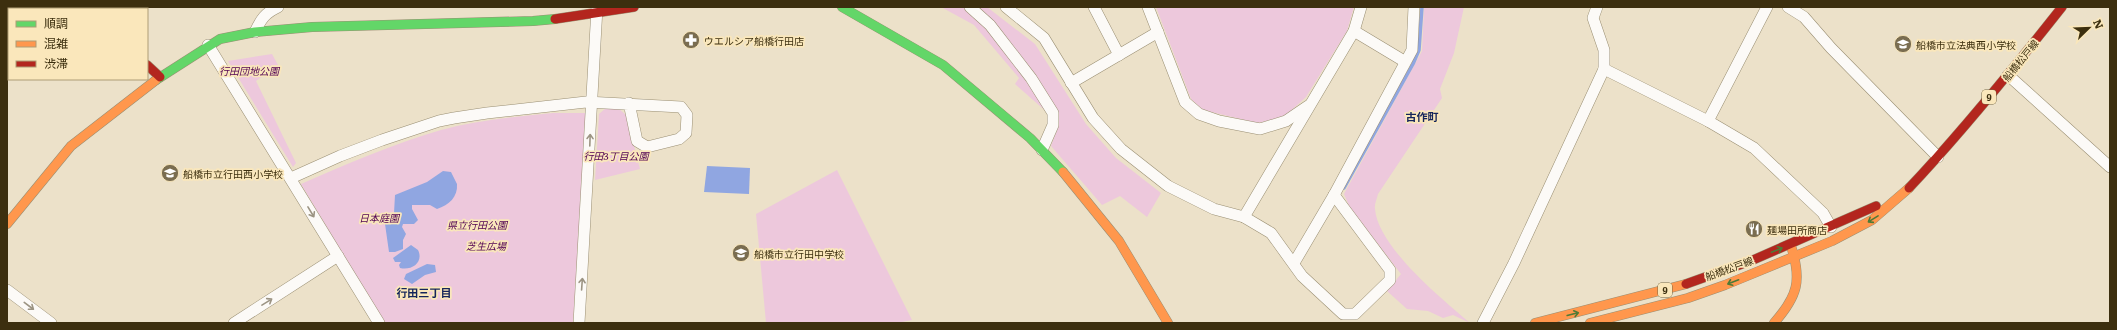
<svg xmlns="http://www.w3.org/2000/svg" width="2117" height="330" font-family="Literata,'Noto Sans JP',serif">
	<style>
		.green { fill: #edc8dc }
		.water { fill: #90a6e1 }
		.lines { fill: none; stroke-linecap: round; stroke-linejoin: round }
		.stream { stroke: #90a6e1; stroke-width: 3.5 }
		.street-casing { stroke: #9a8f73; stroke-width: 12 }
		.fast-casing { stroke: #9a8f73; stroke-width: 10 }
		.slow-casing { stroke: #9a8f73; stroke-width: 10 }
		.jam-casing { stroke: #9a8f73; stroke-width: 10 }
		.street { stroke: #fcfaf7; stroke-width: 11 }
		.fast { stroke: #63d668; stroke-width: 9 }
		.slow { stroke: #ff974d; stroke-width: 9 }
		.jam { stroke: #b3261e; stroke-width: 9 }
		.oneway { stroke: #9c9483 }
		.oneway2 { stroke: #4e7a37 }
		.labels { text-anchor: middle; dominant-baseline: central; stroke-width: 3.5; stroke-linejoin: round; paint-order: stroke }
		.shield { fill: #fae7bb; stroke: #756643; stroke-width: 1 }
		.shield-label { font-size: 9px; font-weight: bold; fill: #3c2f0f }
		.poi-label { font-size: 10px; fill: #3c2f0f; stroke: #fae7bb; text-anchor: start }
		.street-label { font-size: 10px; fill: #3c2f0f; stroke: #fae7bb }
		.park-label { font-size: 10px; font-style: italic; fill: #510053; stroke: #fae7bb }
		.neighbourhood-label { font-size: 11px; font-weight: bold; fill: #15255b; stroke: #fae7bb }
	</style>
	<rect width="100%" height="100%" fill="#ece1c9"/>
	<!-- green -->
	<g class="green">
		<path d="M941,7h23c35,31 60,68 85,107l-34,-30 4,-6 -45,-53z"/>
		<path d="M978,7h9l48,37 51,80 30,34 45,35 -14,24 -27,-21 -18,9 -51,-59 7,-19z"/>
		<path d="M1156,7h198l-7,24 -41,66 -23,21 -26,5 -54,-13 -12,-11z"/>
		<path d="M1424,7h40l-10,46 -14,36 2,9 -64,96c-1,5 -4,11 -3,15 3,38 67,90 95,114l-17,-8 -10,3 -15,-7 -21,-2 -20,-18 14,-17 -51,-66 -6,-14 78,-143z"/>
		<path d="M272,54l6,11 -22,16 40,82 -3,4 -65,-106z"/>
		<path d="M606,108l13,1 7,6 14,54 -45,11 4,-66z"/>
		<path d="M553,113h33l-13,210h-189l-83,-139c46,-20 92,-40 140,-54 37,-10 75,-13 112,-17z"/>
		<path d="M837,170l75,150 -15,3h-131l-10,-109z"/>
	</g>
	<!-- water -->
	<g class="water">
		<path d="M707,166l43,2 -1,26 -45,-2z"/>
		<path d="M443,171l8,1 6,12c1,13 -8,21 -20,25l-7,-4h-18v4l6,11 -4,4h-11l-1,3 4,7 -3,6v9l-8,3h-6l-5,-35 10,-4 1,-18 32,-13z"/>
		<path d="M411,245l7,5c6,12 -6,21 -18,18l-1,-3 2,-3h-6l-2,-4z"/>
		<path d="M427,264l8,1 1,7 -11,3 -13,9 -8,-5 2,-5z"/>
	</g>
	<g class="lines">
		<!-- stream -->
		<path class="stream" d="M1344,188l69,-124 6,-14 3,-43"/>
		<defs>
			<g id="street">
				<path d="M970,7l20,18 41,53 22,35v12l-11,25"/>
				<path d="M1006,7l38,31 49,80 28,31 47,37 46,23 30,8 27,16 31,43 41,38h12l35,-34v-10l-56,-75"/>
				<path d="M1094,7l25,48"/>
				<path d="M1148,7l37,95 14,12 20,7 41,8 26,-8 22,-15"/>
				<path d="M1788,7l16,10 27,31 107,109"/>
				<path d="M121,9l1,-2"/>
				<path d="M1354,31l50,30"/>
				<path d="M255,32c6,-13 10,-19 23,-25"/>
				<path d="M208,45l171,278"/>
				<path d="M1604,69l104,52 46,27 69,65 8,14"/>
				<path d="M2008,75l102,92"/>
				<path d="M1071,83l87,-51"/>
				<path d="M1708,121l59,-114"/>
				<path d="M291,178l49,-22 42,-16 57,-19 15,-3 33,-5 99,-11 95,5 6,8 -1,18 -7,6 -32,8 -10,-6 -8,-38"/>
				<path d="M1244,217l110,-186 7,-24"/>
				<path d="M1294,263l40,-68 78,-145 2,-43"/>
				<path d="M7,290l44,33"/>
				<path d="M234,323l104,-67"/>
				<path d="M579,323l18,-315"/>
				<path d="M1483,323l31,-60 90,-194v-19l-11,-32 4,-11"/>
			</g>
			<g id="fast">
				<path d="M842,7l101,58 87,73 33,34"/>
				<path d="M156,80l64,-41 35,-7 57,-5 221,-6 22,-2"/>
			</g>
			<g id="slow">
				<path d="M1063,172l56,69 49,82"/>
				<path d="M7,224l64,-78 85,-66"/>
				<path d="M1535,323l151,-39"/>
				<path d="M1590,323l98,-25 37,-13 107,-44 40,-21 37,-32"/>
				<path d="M1774,323c24,-27 28,-43 17,-77"/>
			</g>
			<g id="jam">
				<path d="M16,7l5,2"/>
				<path d="M555,19l79,-12"/>
				<path d="M147,65l13,12"/>
				<path d="M1909,188c54,-57 104,-119 153,-181"/>
				<path d="M1686,284l67,-24 123,-54"/>
			</g>
		</defs>
		<!-- street casing -->
		<use href="#street" class="street-casing"/>
		<!-- fast casing -->
		<use href="#fast" class="fast-casing"/>
		<!-- slow casing -->
		<use href="#slow" class="slow-casing"/>
		<!-- jam casing -->
		<use href="#jam" class="jam-casing"/>
		<!-- street -->
		<use href="#street" class="street"/>
		<!-- fast -->
		<use href="#fast" class="fast"/>
		<!-- slow -->
		<use href="#slow" class="slow"/>
		<!-- jam -->
		<use href="#jam" class="jam"/>
	</g>
	<!-- one-way arrows -->
	<defs><path id="oneway-shaft" d="M-6 0H5M1.5-3L5.5 0L1.5 3" fill="none" stroke-width="1.6" stroke-linecap="round" stroke-linejoin="round"/></defs>
	<g class="oneway">
		<use href="#oneway-shaft" transform="translate(590 140) rotate(-88)"/>
		<use href="#oneway-shaft" transform="translate(311 212) rotate(59)"/>
		<use href="#oneway-shaft" transform="translate(582 284) rotate(-86)"/>
		<use href="#oneway-shaft" transform="translate(267 302) rotate(-32)"/>
		<use href="#oneway-shaft" transform="translate(29 306) rotate(37)"/>
	</g>
	<g class="oneway2">
		<use href="#oneway-shaft" transform="translate(1873 219) rotate(148)"/>
		<use href="#oneway-shaft" transform="translate(1777 250) rotate(-22)"/>
		<use href="#oneway-shaft" transform="translate(1733 282) rotate(159)"/>
		<use href="#oneway-shaft" transform="translate(1573 314) rotate(-14)"/>
	</g>
	<!-- icons -->
	<defs>
		<symbol id="pharmacy-disc" viewBox="-11 -11 22 22"><circle r="9.5" fill="#7a6d50" stroke="#fae7bb"/><path d="M-2-6h4v4h4v4h-4v4h-4v-4h-4v-4h4Z" fill="#fff"/></symbol>
		<symbol id="school-disc" viewBox="-11 -11 22 22"><circle r="9.5" fill="#7a6d50" stroke="#fae7bb"/><path d="M0-5L7-2L0 1L-7-2ZM-4 1L0 2.5L4 1V4Q0 6-4 4Z" fill="#fff"/></symbol>
		<symbol id="restaurant-disc" viewBox="-11 -11 22 22"><circle r="9.5" fill="#7a6d50" stroke="#fae7bb"/><path d="M-5-6h1v4h1v-4h1v4h1v-4h1v5L-1.5 .5V6h-2V.5L-5-1ZM5-6V6H3V1.5H1.5Q1.5-4 5-6Z" fill="#fff"/></symbol>
	</defs>
	<g fill-rule="evenodd">
		<use href="#pharmacy-disc" x="681" y="30" width="20" height="20"/>
		<use href="#school-disc" x="1893" y="34" width="20" height="20"/>
		<use href="#school-disc" x="160" y="163" width="20" height="20"/>
		<use href="#restaurant-disc" x="1744" y="219" width="20" height="20"/>
		<use href="#school-disc" x="731" y="243" width="20" height="20"/>
	</g>
	<g class="labels">
		<!-- shield labels -->
		<g class="shield">
			<rect x="1982" y="90" width="14" height="14" rx="3"/>
			<rect x="1658" y="283" width="14" height="14" rx="3"/>
		</g>
		<g class="shield-label">
			<text x="1989" y="97">9</text>
			<text x="1665" y="290">9</text>
		</g>
		<!-- poi labels -->
		<g class="poi-label">
			<text x="704" y="40">ウエルシア船橋行田店</text>
			<text x="1916" y="44">船橋市立法典西小学校</text>
			<text x="183" y="173">船橋市立行田西小学校</text>
			<text x="1767" y="229">麺場田所商店</text>
			<text x="754" y="253">船橋市立行田中学校</text>
		</g>
		<!-- street labels -->
		<g class="street-label">
			<text transform="translate(2020 60) rotate(-51)">船橋松戸線</text>
			<text transform="translate(1729 268) rotate(-20)">船橋松戸線</text>
		</g>
		<!-- park labels -->
		<g class="park-label">
			<text x="249" y="70">行田団地公園</text>
			<text x="616" y="155">行田3丁目公園</text>
			<text x="379" y="217">日本庭園</text>
			<text x="477" y="224">県立行田公園</text>
			<text x="486" y="245">芝生広場</text>
		</g>
		<!-- neighbourhood labels -->
		<g class="neighbourhood-label">
			<text x="1422" y="116">古作町</text>
			<text x="424" y="292">行田三丁目</text>
		</g>
	</g>
	<!-- border -->
	<rect width="2117" height="330" fill="none" stroke="#3c2f0f" stroke-width="16"/>
	<!-- legend -->
	<rect x="8" y="8" width="140" height="72" fill="#fae7bb" stroke="#ae9d76"/>
	<rect x="16" y="21" width="20" height="6" fill="#63d668" stroke="#ae9d76"/>
	<text x="44" y="28" font-size="12" fill="#3c2f0f">順調</text>
	<rect x="16" y="41" width="20" height="6" fill="#ff974d" stroke="#ae9d76"/>
	<text x="44" y="48" font-size="12" fill="#3c2f0f">混雑</text>
	<rect x="16" y="61" width="20" height="6" fill="#b3261e" stroke="#ae9d76"/>
	<text x="44" y="68" font-size="12" fill="#3c2f0f">渋滞</text>
	<!-- north arrow -->
	<g transform="translate(2089 28) rotate(67)" stroke="#fae7bb" stroke-width="3" paint-order="stroke">
	<path d="M0-3L7 15L0 10L-7 15Z" fill="#3c2f0f"/>
	<text y="-6" font-size="11" font-weight="bold" text-anchor="middle" fill="#3c2f0f">N</text>
	</g>
</svg>
